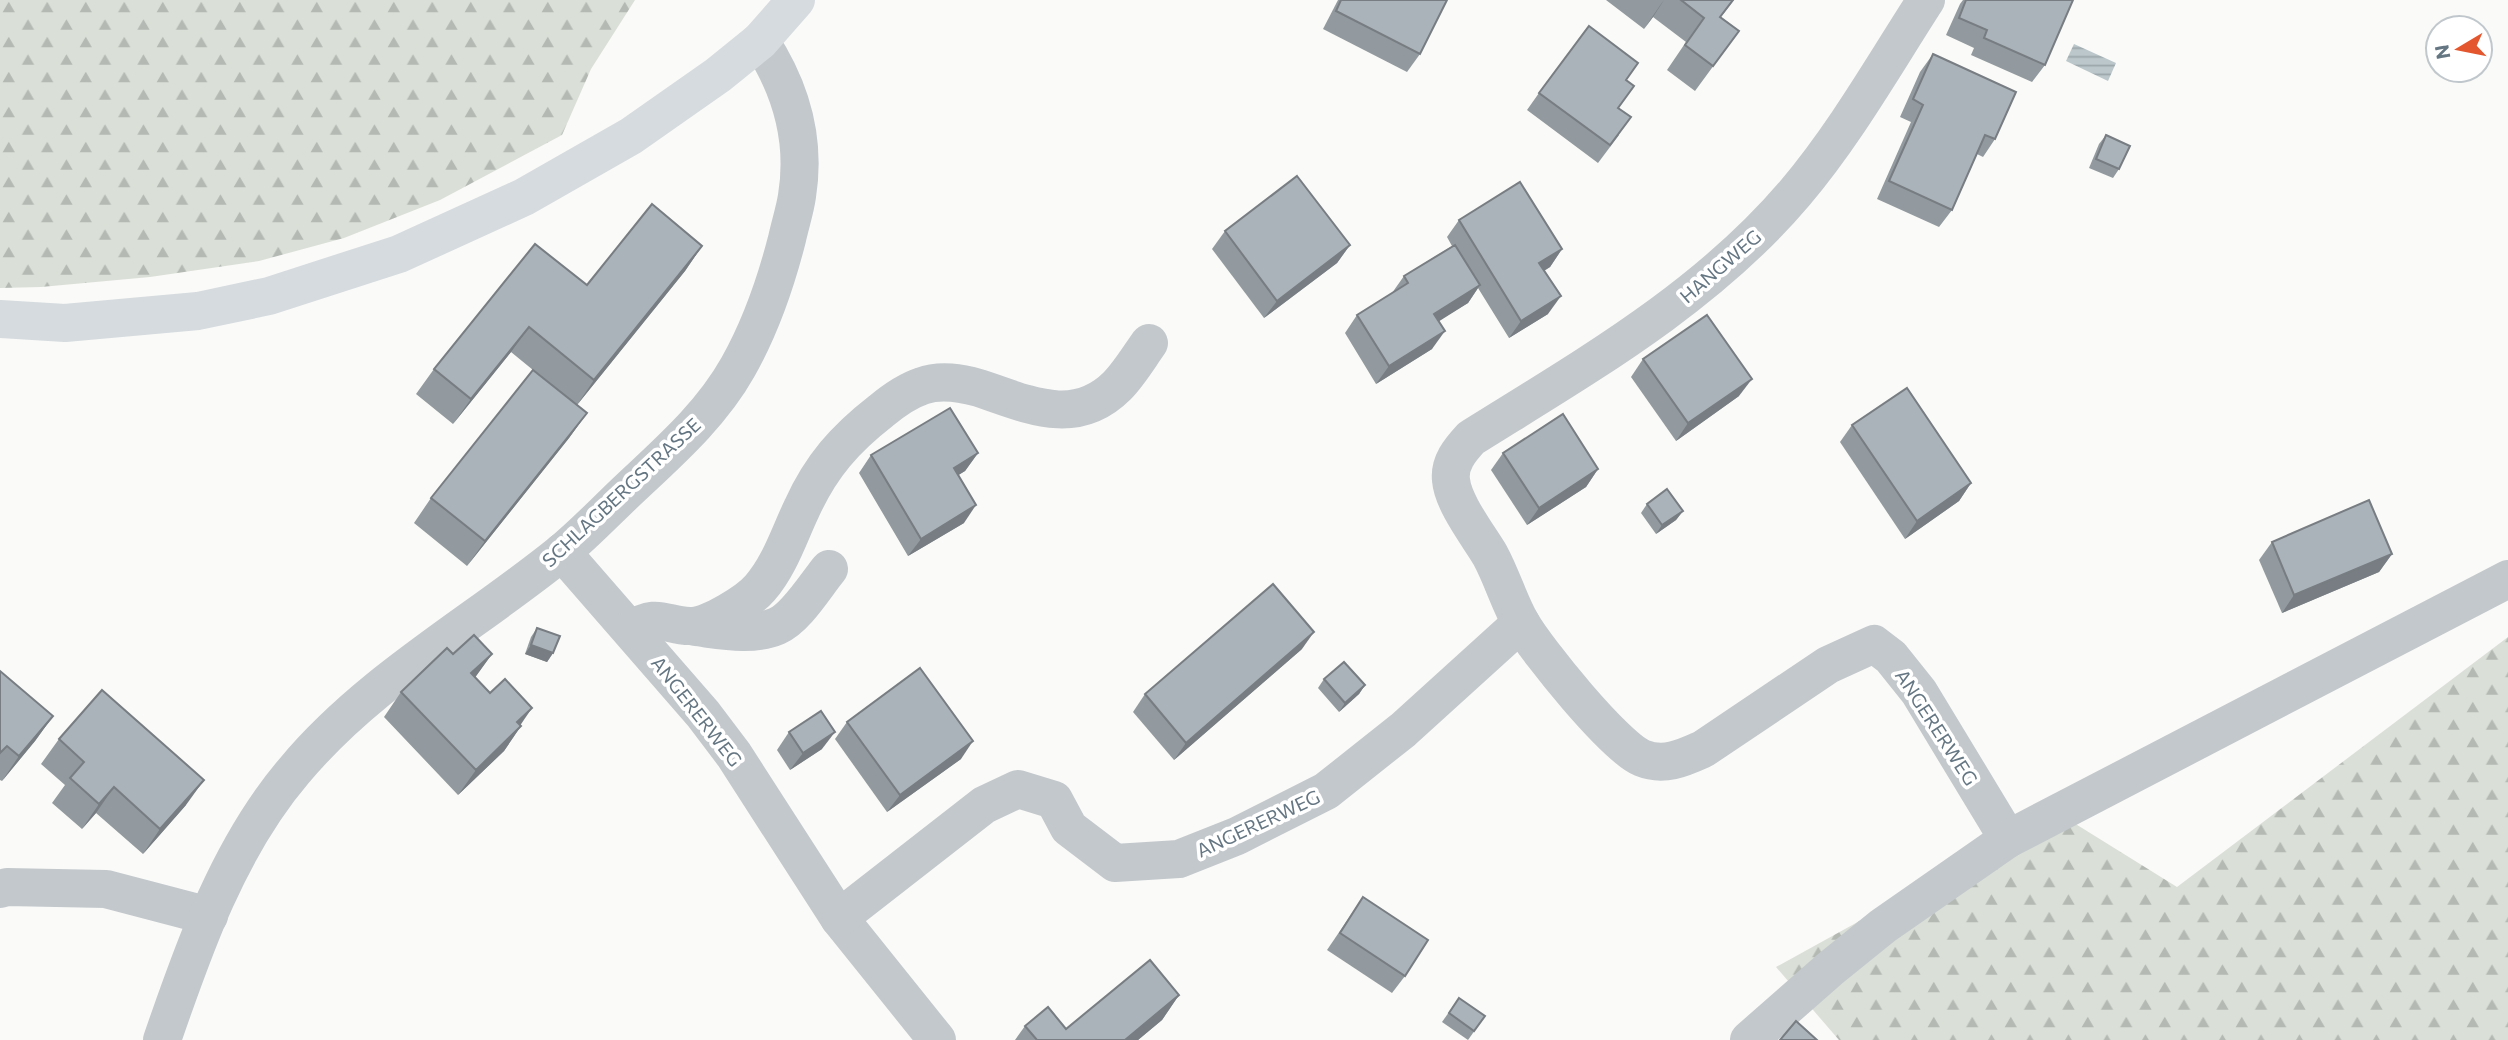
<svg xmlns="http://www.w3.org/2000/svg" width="2508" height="1040" font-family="Commissioner,sans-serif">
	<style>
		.forest { fill: url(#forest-firs) }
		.water { fill: url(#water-rules) }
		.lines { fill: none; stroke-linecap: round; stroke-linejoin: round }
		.minor { stroke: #c3c8cc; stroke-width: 38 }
		.major { stroke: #d6dbdf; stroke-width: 38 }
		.wall { fill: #929a9f }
		.shaded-wall { fill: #777d82 }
		.building { fill: #aab3b9; stroke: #777d82; stroke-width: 2 }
		.labels { text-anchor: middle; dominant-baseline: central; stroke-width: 7; stroke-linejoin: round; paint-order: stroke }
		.street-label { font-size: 19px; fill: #657683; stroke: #fff }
	</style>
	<defs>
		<pattern id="forest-firs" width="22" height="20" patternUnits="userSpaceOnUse" patternTransform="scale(1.75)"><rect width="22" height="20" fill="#dadfd7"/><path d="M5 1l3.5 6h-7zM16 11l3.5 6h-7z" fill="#b4b9b4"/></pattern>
		<pattern id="water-rules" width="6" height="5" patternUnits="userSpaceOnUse" patternTransform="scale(1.75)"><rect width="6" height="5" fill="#bbc7cb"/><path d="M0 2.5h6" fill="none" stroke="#9ca6aa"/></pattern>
	</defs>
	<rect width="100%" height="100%" fill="#fafaf8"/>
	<!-- forest -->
	<g class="forest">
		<path d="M0,0h635l-44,69 -29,66 -122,65 -96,38 -85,23 -109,16 -109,10 -41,1z"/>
		<path d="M2508,637v403h-669l-63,-73 232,-128 66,-16 103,64z"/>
	</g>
	<!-- water -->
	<path class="water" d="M2074,44l42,19 -8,18 -42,-20z"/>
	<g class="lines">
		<!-- minor -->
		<g class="minor">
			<path d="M1926,0c-42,65 -81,134 -131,193 -89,105 -209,173 -324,245 -11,12 -22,25 -20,42 2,23 27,55 39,75 12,22 19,47 31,68 16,28 94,124 121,135 22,9 41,0 61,-9l125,-84 46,-21 17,13 28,35 89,147"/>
			<path d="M562,552l141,162 31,41 105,163 98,122"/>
			<path d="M695,627c25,3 57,10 82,-1 19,-8 38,-40 52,-57"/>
			<path d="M631,630c28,-19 35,-3 61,-4 17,0 57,-25 68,-38 20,-23 29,-53 42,-80 19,-42 43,-69 79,-97 12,-10 26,-20 41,-25 19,-7 39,-3 57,2 48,16 96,40 138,-2 12,-12 22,-29 32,-43"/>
			<path d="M0,889l7,-2 99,2 103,27"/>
			<path d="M839,918l145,-113 34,-16 36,11 15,28 46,35 64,-4 58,-23 89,-45 77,-61 118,-107"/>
			<path d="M162,1040c32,-93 67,-193 132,-269 74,-89 178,-146 267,-218 22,-18 43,-40 64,-60 40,-38 85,-76 113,-126 22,-39 38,-85 49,-128 3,-14 8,-29 10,-43 9,-56 -6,-108 -37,-155"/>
			<path d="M1749,1040l82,-72 52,-42 125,-87 500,-260"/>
		</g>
		<!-- major -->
		<path class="major" d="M0,319l65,4 133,-12 71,-15 130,-42 125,-57 107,-61 87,-61 42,-34 36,-41"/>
	</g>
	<!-- wall -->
	<g class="wall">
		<path d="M1338,0h109l-27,54 -13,18 -84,-43z"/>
		<path d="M1606,0h128l-13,17 18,14 -44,60 -28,-21 19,-28 -33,-25 -9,12z"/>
		<path d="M1963,0h110l-28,65 -13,17 -61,-27 3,-7 -28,-13 14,-31z"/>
		<path d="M1933,54l62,85 -12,18 -6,-3 -25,56 -13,17 -62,-28 34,-77 -11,-5 20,-45z"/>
		<path d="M1626,80l-7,28v27l-21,28 -71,-53 12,-17z"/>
		<path d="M2106,135l13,34 -6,9 -24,-10 10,-24z"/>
		<path d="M1459,220l103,29 -12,18 -6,4 4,43 -39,24 -31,-50 -10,15 -30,18 -6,28 -56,35 -31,-51 12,-18 35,-22 12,-17 48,-30 -5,-9z"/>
		<path d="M1225,231l125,14 -13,18 -73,55 -52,-69z"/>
		<path d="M702,246l-17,25 -108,134 10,8 -18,25 -102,128 -53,-43 17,-25 124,-110 -44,-36 -58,72 -37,-30 18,-25 153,-84z"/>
		<path d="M1643,359l96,37 -63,45 -45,-64z"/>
		<path d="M1852,425l119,58 -12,18 -54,38 -65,-97z"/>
		<path d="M978,453l-13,18 -7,4 6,48 -56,33 -49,-83 12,-18z"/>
		<path d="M1503,453l95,16 -12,18 -59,38 -36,-55z"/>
		<path d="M1647,504l36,7 -7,9 -20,14 -15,-21z"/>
		<path d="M2272,542l120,12 -13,18 -97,41 -23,-53z"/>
		<path d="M537,628l16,25 -6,9 -22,-8 6,-17z"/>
		<path d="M1302,649l-128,111 -41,-48 12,-18z"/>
		<path d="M453,654h39l-17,23 46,49 -17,25 -46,44 -74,-78 17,-25z"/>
		<path d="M0,671l53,45 -18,25 -33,40 -2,-1z"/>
		<path d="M1324,679l41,6 -6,9 -20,18 -21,-24z"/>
		<path d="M847,722l114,37 -74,53 -52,-73z"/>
		<path d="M789,732l33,17 -32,21 -13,-20z"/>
		<path d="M59,739l127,66 -43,49 -47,-41 -14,16 -30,-26 13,-18 -24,-21z"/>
		<path d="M1363,897l42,79 -13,17 -65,-43z"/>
		<path d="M1179,995l-17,25 -24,20h-123l10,-14 41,3z"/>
		<path d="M1459,998l26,18 -17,24 -26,-18z"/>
	</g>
	<!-- shaded-wall -->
	<g class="shaded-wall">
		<path d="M1664,0l-11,17 -9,12 17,-25z"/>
		<path d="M1350,245l-13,18 -73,55 13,-17z"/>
		<path d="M702,246l-17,25 -108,134 17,-25z"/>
		<path d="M1562,249l-12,18 -23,14 12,-18z"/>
		<path d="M1480,285l-12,18 -46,29 12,-18z"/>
		<path d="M1561,296l-13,18 -39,24 12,-17z"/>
		<path d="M529,327l-18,25 -58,72 18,-25z"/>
		<path d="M1445,331l-13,18 -56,35 13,-18z"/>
		<path d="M1752,379l-13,17 -63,45 12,-18z"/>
		<path d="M587,413l-18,25 -102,128 18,-25z"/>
		<path d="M978,453l-13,18 -24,15 13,-18z"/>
		<path d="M1598,469l-12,18 -59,38 12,-17z"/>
		<path d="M1971,483l-12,18 -54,38 12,-18z"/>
		<path d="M976,505l-12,18 -56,33 13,-17z"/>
		<path d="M1683,511l-7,9 -20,14 6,-9z"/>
		<path d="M2392,554l-13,18 -97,41 12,-18z"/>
		<path d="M1314,632l-12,17 -128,111 12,-17z"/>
		<path d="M531,645l22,8 -6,9 -22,-8z"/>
		<path d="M492,654l-18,25 -3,-6z"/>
		<path d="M1365,685l-6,9 -20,18 6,-9z"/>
		<path d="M532,708l-17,25 2,-11z"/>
		<path d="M53,716l-18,25 -33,40 17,-25z"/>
		<path d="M521,726l-17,25 -46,44 18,-25z"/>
		<path d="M835,732l-13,17 -32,21 13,-17z"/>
		<path d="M973,741l-12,18 -74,53 13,-17z"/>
		<path d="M204,780l-18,25 -43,49 17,-25z"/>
		<path d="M114,787l-18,26 -14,16 17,-25z"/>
		<path d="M1179,995l-17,25 -24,20h-13z"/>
	</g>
	<!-- building -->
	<g class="building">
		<path d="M1341,0h106l-27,54 -84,-43z"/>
		<path d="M1681,0h52l-13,17 19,14 -26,35 -28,-21 19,-27z"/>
		<path d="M1966,0h107l-28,65 -61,-27 3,-8 -28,-12z"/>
		<path d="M1589,26l49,37 -12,17 8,6 -16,22 13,9 -21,28 -71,-52z"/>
		<path d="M1933,54l83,38 -21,47 -10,-4 -33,75 -63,-29 34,-76 -10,-6z"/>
		<path d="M2106,135l24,11 -11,23 -23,-10z"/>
		<path d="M1297,176l53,69 -73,56 -52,-70z"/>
		<path d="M1520,182l42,67 -23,14 22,33 -40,25 -62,-101z"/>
		<path d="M652,204l50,42 -108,134 -65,-53 -58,72 -37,-30 101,-125 52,41z"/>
		<path d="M1455,245l25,40 -46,29 11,17 -56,35 -32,-51 51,-32 -4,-7z"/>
		<path d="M1707,315l45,64 -64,44 -45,-64z"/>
		<path d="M533,370l54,43 -102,128 -54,-43z"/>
		<path d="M1907,388l64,95 -54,38 -65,-96z"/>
		<path d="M950,408l28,45 -24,15 22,37 -55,34 -50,-84z"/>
		<path d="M1563,414l35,55 -59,39 -36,-55z"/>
		<path d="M1667,489l16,22 -21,14 -15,-21z"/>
		<path d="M2369,500l23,54 -98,41 -22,-53z"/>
		<path d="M1273,584l41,48 -128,111 -41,-49z"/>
		<path d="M537,628l23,8 -7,17 -22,-8z"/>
		<path d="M474,635l18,19 -21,19 19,20 15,-14 27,29 -15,14 4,4 -45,44 -75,-78 46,-44 6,6z"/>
		<path d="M1344,662l21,23 -20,18 -21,-24z"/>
		<path d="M920,668l53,73 -73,54 -53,-73z"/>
		<path d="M0,671l53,45 -34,40 -12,-10 -7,7z"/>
		<path d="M102,690l102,90 -44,49 -46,-42 -15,17 -29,-26 14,-16 -25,-23z"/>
		<path d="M821,711l14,21 -32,21 -14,-21z"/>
		<path d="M1363,897l65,43 -23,36 -65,-43z"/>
		<path d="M1150,960l29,35 -54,45h-88l-12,-14 23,-19 18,22z"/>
		<path d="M1459,998l26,18 -11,15 -25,-18z"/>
		<path d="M1796,1021l21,19h-37z"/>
	</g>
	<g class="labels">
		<!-- street labels -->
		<g class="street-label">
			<text transform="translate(1720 266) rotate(-41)">HANGWEG</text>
			<text transform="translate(621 492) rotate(-43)">SCHLAGBERGSTRASSE</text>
			<text transform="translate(697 711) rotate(52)">ANGERERWEG</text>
			<text transform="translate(1937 727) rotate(57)">ANGERERWEG</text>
			<text transform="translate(1258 823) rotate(-25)">ANGERERWEG</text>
		</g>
	</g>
	<!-- north arrow -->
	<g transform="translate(2459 49) rotate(260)"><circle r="33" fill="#ffffff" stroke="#c1c8cd" stroke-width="2"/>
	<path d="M0-5L12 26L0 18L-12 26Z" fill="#e4572e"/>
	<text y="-10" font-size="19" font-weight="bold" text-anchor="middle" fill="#657683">N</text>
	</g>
</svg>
